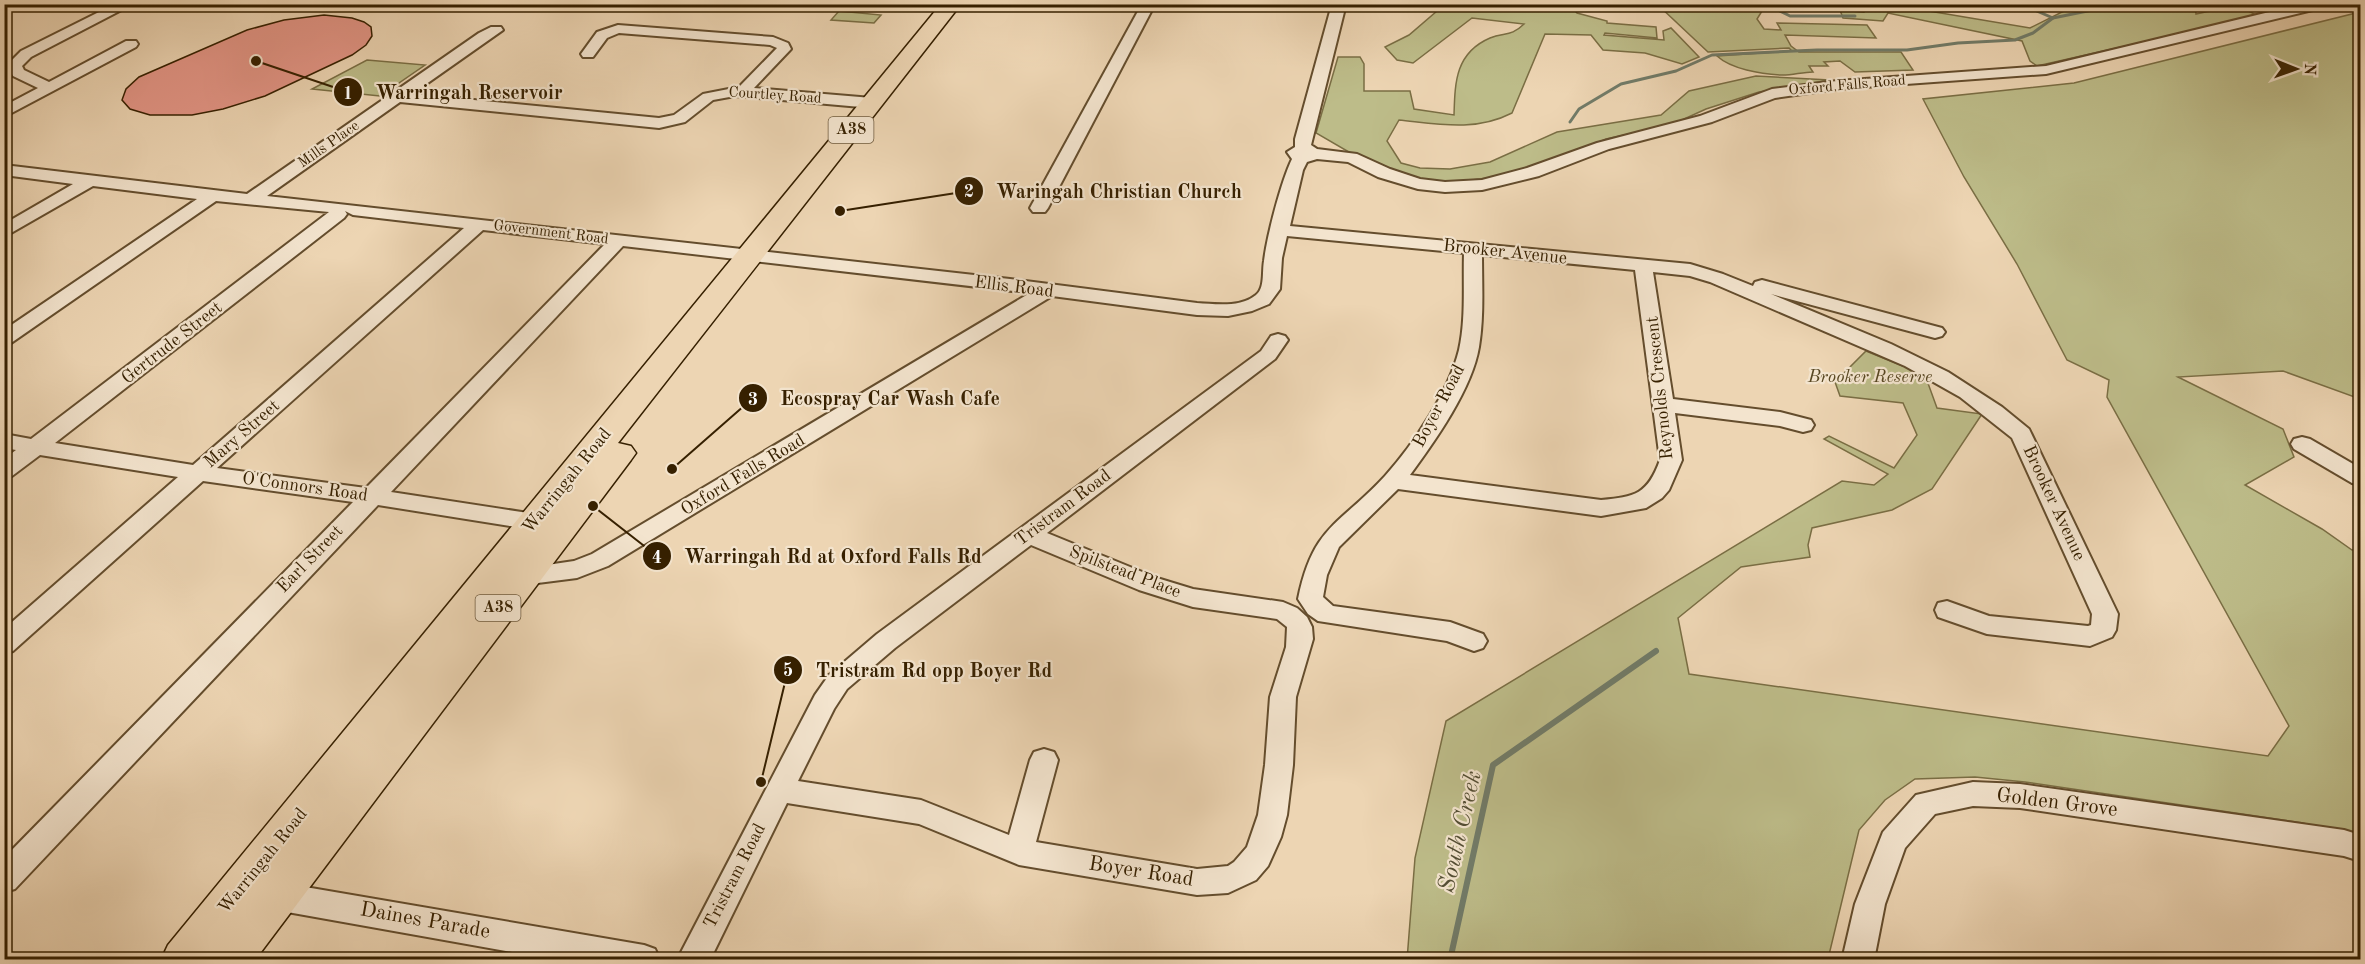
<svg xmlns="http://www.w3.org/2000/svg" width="2365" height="964" font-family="'Old Standard TT',serif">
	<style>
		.green { fill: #bdbc89; stroke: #7a6e44; stroke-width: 1.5 }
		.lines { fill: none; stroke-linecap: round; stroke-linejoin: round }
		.stream-far1 { stroke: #717b68; stroke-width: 3 }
		.stream { stroke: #717b68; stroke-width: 6 }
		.building { fill: #e39586; stroke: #362000; stroke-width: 1.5 }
		.minor-casing { stroke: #644d2d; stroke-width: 4 }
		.highway-casing { stroke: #362000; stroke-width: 3 }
		.minor { fill: #f3e4ce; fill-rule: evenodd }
		.highway { fill: #edd5b3; fill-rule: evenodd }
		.labels { text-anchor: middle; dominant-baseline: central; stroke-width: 4.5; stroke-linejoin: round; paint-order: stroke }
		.far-street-label { font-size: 15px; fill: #362000; stroke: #f3e4ce }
		.shield { fill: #f3e4ce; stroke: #6f5b3e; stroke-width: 1.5 }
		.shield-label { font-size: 16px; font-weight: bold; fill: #362000 }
		.street-label { font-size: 18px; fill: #362000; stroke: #f3e4ce }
		.park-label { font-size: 18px; font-style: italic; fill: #584722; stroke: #f3e4ce }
		.near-street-label { font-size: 21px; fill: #362000; stroke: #f3e4ce }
		.near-water-label { font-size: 24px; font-style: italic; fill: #544e34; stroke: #f3e4ce }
		.leader { fill: none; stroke: #362000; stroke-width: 2 }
		.callout-dot { fill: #362000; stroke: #f3e4ce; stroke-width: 2 }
		.mark-label { font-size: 18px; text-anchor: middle; font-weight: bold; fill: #fff }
		.callout-label { font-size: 20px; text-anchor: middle; font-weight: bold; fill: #362000; stroke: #f3e4ce; stroke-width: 4.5; stroke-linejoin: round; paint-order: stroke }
	</style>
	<rect width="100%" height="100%" fill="#edd5b3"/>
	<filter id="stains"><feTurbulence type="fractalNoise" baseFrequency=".00333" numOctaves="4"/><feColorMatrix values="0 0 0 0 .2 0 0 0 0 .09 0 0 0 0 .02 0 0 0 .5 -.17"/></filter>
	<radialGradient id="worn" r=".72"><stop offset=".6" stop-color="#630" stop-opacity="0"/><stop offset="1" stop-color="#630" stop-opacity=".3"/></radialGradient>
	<!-- green -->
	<g class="green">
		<path d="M1444,5h126l7,8 30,8v2l49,4 1,11 -52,-5 -1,2 60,5 -1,-9 8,-3 28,29 -17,7 -37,-11 -42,-3 -12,-15 -46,-1 -33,79c-37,19 -74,11 -113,7l-12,21 14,22 19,5 30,1 40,-7 67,-30 104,-17 28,-24 67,-15 74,4 -71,12 -53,17 -35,16 -65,14 -47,20 -62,18 -34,4 -29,1 -27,-4 -53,-23 -38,-22 22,-76h22l4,7v27h46l4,18 40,6c1,-32 1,-62 36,-77 14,-6 21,-1 34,-14l-52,-6 -59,45 -16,-3 -12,-13 24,-12z"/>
		<path d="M1658,5h105l9,4 -10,2 -5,8 7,10 17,1 -4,-7 90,2 9,13 -91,-3 6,11 8,6h102l12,18 -58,2 -15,-11 -16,1 4,4h-19l4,6c-11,0 -23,4 -33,3 -19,-1 -49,-6 -63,-19l75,-5 -3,-3 -81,4z"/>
		<path d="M1855,5h38l137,23 38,-19 23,-4h104l1,9 41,-9 21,11 -221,50 -7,-5 -8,-20 -134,-28 -5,8 -40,-3 -3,-8 23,2z"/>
		<path d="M839,11l42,4 -7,8 -43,-3z"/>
		<path d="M2360,12v387l-77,-28 -105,6 105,52 11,28 -49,28 77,44 30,21 8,-1v290l-57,-16 -278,-41 -50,-5 -60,2 -30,21 -26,30 -31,129 -421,1 8,-102 31,-137 396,-240 32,4 14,-11 -64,-35 5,-3 65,32 23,-33 -14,-32 -63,-7 -5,-14 31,-31 59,24 12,33 45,6 -50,75 -40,21 -80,18 -4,17 2,12 -69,10 -63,51 11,56 579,82 21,-30 -182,-329 2,-17 -42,-20 -50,-96 -53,-87 -41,-78 151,-16z"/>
		<path d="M367,60l58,5 -45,31 -68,-7z"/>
	</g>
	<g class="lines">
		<!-- stream-far1 -->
		<g class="stream-far1">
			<path d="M1766,4l24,12h65"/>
			<path d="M2021,4l32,14"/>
			<path d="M1570,122l9,-13 42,-25 55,-13 36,-16 105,-5h90l51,-7 57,-3 18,-7 20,-15 69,-14"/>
		</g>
		<!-- stream -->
		<path class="stream" d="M1450,960l43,-195 163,-114"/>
	</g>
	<!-- building -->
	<path class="building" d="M324,15l28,3 12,4 7,5 1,9 -6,9 -14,10 -87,41 -42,13 -31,6h-42l-20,-6 -8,-9 4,-11 13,-12 108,-47 37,-10z"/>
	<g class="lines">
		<defs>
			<g id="minor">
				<path d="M115,4h18l-102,53 -9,9 2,4 25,12 77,-41h10l2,3 -2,3 -132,70v-11l34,-18 -25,-12 -6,-11 14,-14z"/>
				<path d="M1142,4h13l-107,204 -3,4h-12l-3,-4z"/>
				<path d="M1332,4h14l-35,141 6,4 40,5 33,15 30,10 25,3 37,-2 45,-12 70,-25 103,-27 72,-27 65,-8 209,-15 256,-62h25l-6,4 -275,66 -209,15 -62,9 -63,24 -103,27 -70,27 -57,14 -37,2 -27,-3 -40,-12 -30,-15 -31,-3 -10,3 -4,8 -13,56 400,38 33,10 30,12 2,-4 7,-2 180,48 3,4 -3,4 -7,2 -164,-44 120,50 57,28 54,35 27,22 89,185 -2,16 -4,7 -22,9 -103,-12 -49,-17 -3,-7 3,-7 9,-2 42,15 99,10 3,-1 1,-11 -80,-176 -52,-41 -55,-31 -195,-84 -20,-6 -37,-4 20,127 107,13 31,8 3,5 -3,5 -8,2 -23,-6 -105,-13 7,47 -13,30 -7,8 -16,10 -45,8 -203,-27 -59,58 -12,28 -4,22 10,9 117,16 33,12 4,7 -4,7 -9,3 -27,-10 -129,-20 -10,-7 -10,-15c15,-74 42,-74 87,-123 29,-32 64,-85 74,-126 7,-31 4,-65 5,-97l-177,-17 -5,22 -2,31 -11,15 -17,7 -24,5 -31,-1 -145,-19 -444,270 -31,12 -55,7 -9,-3 -3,-6 3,-6 61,-9 18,-7 438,-261 -407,-47 -232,246 144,22 8,2 4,6 -4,6 -8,2 -157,-25 -363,384 -11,3v-34l349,-356 -150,-21 -190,170 -9,3v-25l174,-152 -138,-22 -28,21 -8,2v-19l12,-9 -12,-2v-14l27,5 298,-227 -113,-11 -205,142 -7,2v-15l193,-131 -104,-13 -89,51v-13l69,-40 -69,-9v-10l243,29 232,-161 12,-6h10l2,3 -91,64 247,24 15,-3 29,-21 36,-7 38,-39 -7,-3 -151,-12 -12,5 -14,19h-10l-2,-3 16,-22 21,-7 155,12 15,6 3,6 -37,39 118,10 8,5 -8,5 -137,-12 -22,4 -28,22 -26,6 -259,-26 -133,94 743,83 187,24c18,1 43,5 59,-8 9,-7 6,-23 8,-34 3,-25 17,-79 28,-102l-5,-7 8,-5v-8zM345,211l8,4 111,13 -271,237 -138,-22 289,-225 3,-4zM483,230l122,14 -239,244 -149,-20zM1482,255l153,15 25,190c-12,34 -25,37 -59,40l-191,-25c25,-34 62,-86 69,-128 5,-30 3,-62 3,-92z"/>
				<path d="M1278,334l7,2 3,4 -13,19 -228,174 110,45 36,11 90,13 14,6 10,9 5,10 1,12 -17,58 -3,68 -6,50 -6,22 -13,29 -12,14 -28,13 -31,2 -178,-30 -100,-41 -132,-21 -77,157h-33l138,-265 14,-20 48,-41 384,-283 10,-15zM1031,545l108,45 54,17 84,12 10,8 -1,20 -16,50 -5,68 -7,50 -11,32 -13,15 -6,4 -31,3 -161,-27 22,-82 -4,-8 -10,-3 -10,3 -4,8 -21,75 -88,-35 -123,-19 36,-72 13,-20 48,-41z"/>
				<path d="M2302,437l8,2 50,29v17l-8,-2 -58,-34 -3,-5 3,-5z"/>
				<path d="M1973,782l47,2 324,46 16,5v26l-16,-5 -324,-48 -47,-2 -38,8 -30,34 -20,56 -11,56h-32l13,-56 28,-72 33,-37z"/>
				<path d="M276,882l368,63 11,4 5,11h-103l-281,-50 -11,-4 -4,-10 4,-10z"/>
			</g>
			<path id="highway" d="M941,4h20l-343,439 13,3 5,7 -5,7 -376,500h-94l7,-15z"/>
		</defs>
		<!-- minor casing -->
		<use href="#minor" class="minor-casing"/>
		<!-- highway casing -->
		<use href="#highway" class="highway-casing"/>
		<!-- minor -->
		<use href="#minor" class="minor"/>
		<!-- highway -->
		<use href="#highway" class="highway"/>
	</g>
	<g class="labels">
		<!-- far-street labels -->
		<g class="far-street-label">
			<text transform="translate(1847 86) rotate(-5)">Oxford Falls Road</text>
			<text transform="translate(775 96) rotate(4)">Courtley Road</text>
			<text transform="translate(329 145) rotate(-35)">Mills Place</text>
			<text transform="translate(551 233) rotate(7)">Government Road</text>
		</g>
		<!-- shield labels -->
		<g class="shield">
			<rect x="828.5" y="117" width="45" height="26" rx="4.5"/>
			<rect x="475.5" y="595" width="45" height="26" rx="4.5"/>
		</g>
		<g class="shield-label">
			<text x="851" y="130">A38</text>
			<text x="498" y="608">A38</text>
		</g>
		<!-- street labels -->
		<g class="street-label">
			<text transform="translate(1505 252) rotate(6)">Brooker Avenue</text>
			<text transform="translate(1014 287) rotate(7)">Ellis Road</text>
			<text transform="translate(172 343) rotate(-38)">Gertrude Street</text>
			<text transform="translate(1660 388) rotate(-96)">Reynolds Crescent</text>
			<text transform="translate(1439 406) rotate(-62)">Boyer Road</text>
			<text transform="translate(242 434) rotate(-41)">Mary Street</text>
			<text transform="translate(743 475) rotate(-31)">Oxford Falls Road</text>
			<text transform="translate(567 481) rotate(-51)">Warringah Road</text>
			<text transform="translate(305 487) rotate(8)">O'Connors Road</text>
			<text transform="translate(2054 503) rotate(65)">Brooker Avenue</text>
			<text transform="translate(1063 508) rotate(-37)">Tristram Road</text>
			<text transform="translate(310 559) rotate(-46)">Earl Street</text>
			<text transform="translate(1125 572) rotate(21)">Spilstead Place</text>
			<text transform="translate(263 861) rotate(-51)">Warringah Road</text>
			<text transform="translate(735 876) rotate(-63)">Tristram Road</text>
		</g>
		<!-- park labels -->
		<g class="park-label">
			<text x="1870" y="377">Brooker Reserve</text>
		</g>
		<!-- near-street labels -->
		<g class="near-street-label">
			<text transform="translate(2057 803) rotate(7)">Golden Grove</text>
			<text transform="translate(1141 872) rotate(9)">Boyer Road</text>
			<text transform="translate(425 921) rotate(10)">Daines Parade</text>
		</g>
		<!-- near-water labels -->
		<g class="near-water-label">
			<text transform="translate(1461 832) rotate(-77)">South Creek</text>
		</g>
	</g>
	<!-- callouts -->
	<path class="leader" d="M256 61L348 92M840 211L969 191M672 469L753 398M593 506L657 556M761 782L788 670"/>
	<g class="callout-dot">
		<circle cx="256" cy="61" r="6"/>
		<circle cx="840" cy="211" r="6"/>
		<circle cx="672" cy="469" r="6"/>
		<circle cx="593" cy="506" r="6"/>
		<circle cx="761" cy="782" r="6"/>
		<circle cx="348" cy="92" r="15"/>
		<circle cx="969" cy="191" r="15"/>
		<circle cx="753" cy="398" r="15"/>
		<circle cx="657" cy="556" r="15"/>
		<circle cx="788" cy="670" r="15"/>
	</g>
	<g class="mark-label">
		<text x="348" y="99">1</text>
		<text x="969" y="197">2</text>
		<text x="753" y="405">3</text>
		<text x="657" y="563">4</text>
		<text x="788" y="676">5</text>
	</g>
	<g class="callout-label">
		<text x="469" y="99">Warringah Reservoir</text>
		<text x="1119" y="198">Waringah Christian Church</text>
		<text x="890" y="405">Ecospray Car Wash Cafe</text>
		<text x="833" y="563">Warringah Rd at Oxford Falls Rd</text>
		<text x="934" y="677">Tristram Rd opp Boyer Rd</text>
	</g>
	<!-- margin -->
	<rect width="2365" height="964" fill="none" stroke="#edd5b3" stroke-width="24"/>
	<rect x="6" y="6" width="2353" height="952" fill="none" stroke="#362000" stroke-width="3"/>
	<rect x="12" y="12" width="2341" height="940" fill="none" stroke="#362000" stroke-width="1.5"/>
	<!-- north arrow -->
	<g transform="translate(2296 69) rotate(91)" stroke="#f3e4ce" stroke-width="4.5" paint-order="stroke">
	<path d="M0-4.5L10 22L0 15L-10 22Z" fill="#362000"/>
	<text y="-9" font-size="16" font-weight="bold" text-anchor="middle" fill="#362000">N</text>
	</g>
	<rect width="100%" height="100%" filter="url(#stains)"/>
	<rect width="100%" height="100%" fill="url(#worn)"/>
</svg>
